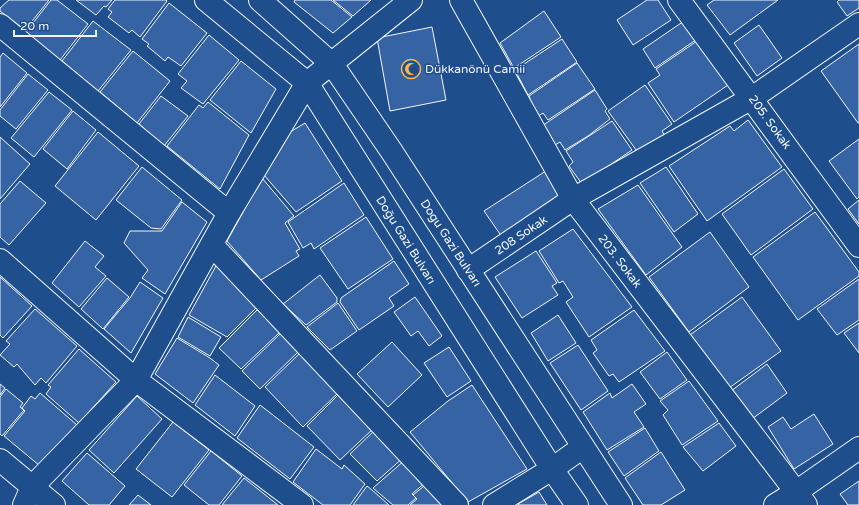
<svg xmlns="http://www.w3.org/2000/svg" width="859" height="505" font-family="'Varela Round',sans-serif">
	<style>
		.building { fill: #3563a3; stroke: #f2f6ff }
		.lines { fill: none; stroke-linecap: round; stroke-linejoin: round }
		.minor-casing { stroke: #f2f6ff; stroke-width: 24 }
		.primary-casing { stroke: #f2f6ff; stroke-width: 24 }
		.minor { stroke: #1f4e8c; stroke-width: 22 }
		.primary { stroke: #1f4e8c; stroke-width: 22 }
		.labels { text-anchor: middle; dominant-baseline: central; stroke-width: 3; stroke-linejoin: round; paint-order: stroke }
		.poi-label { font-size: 12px; fill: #f2f6ff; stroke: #1f4e8c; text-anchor: start }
		.street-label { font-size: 12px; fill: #f2f6ff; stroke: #1f4e8c }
	</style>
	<rect width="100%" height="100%" fill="#1f4e8c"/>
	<!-- building -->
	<g class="building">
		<path d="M9,0h40l-24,30 -25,-19v-3z"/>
		<path d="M51,0h6l31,24 -28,36 -34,-28z"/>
		<path d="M76,0h36l-6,7 -2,-1 -8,9z"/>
		<path d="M115,0h51l1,1 -27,36 -8,-7 -3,3 -21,-16 4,-5 -4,-3z"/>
		<path d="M295,0h36l21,17 -19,16 -39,-31z"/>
		<path d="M333,0h38l-18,16z"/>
		<path d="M647,0h11l13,20 -38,25 -16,-25z"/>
		<path d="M714,0h64l-48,35 -23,-30z"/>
		<path d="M839,0h20v8l-12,8 -10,-14z"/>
		<path d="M169,3l38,30 -26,33 -13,-9 -3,4 -18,-15 2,-2 -7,-5z"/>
		<path d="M544,11l17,26 -47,31 -14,-25z"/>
		<path d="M687,19l13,18 -45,31 -12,-19z"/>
		<path d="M93,21l38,29 -33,41 -36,-30z"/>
		<path d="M759,25l23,33 -25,18 -23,-33z"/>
		<path d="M432,27l14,73 -56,11 -13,-73z"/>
		<path d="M209,35l30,25 -36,44 -22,-16 6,-7 -9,-7z"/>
		<path d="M562,39l15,23 -49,33 -13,-25z"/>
		<path d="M700,39l31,44 -57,39 -26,-39 12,-8 -4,-6z"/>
		<path d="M859,44v79h-1l-37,-52z"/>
		<path d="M133,51l37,30 -33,42 -37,-31z"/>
		<path d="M3,53l24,20 -27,34v-50z"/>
		<path d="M241,61l35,28 -25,44 -41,-33z"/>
		<path d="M577,63l18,26 -47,31 -5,-7 -6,4 -8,-21z"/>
		<path d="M28,74l20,16 -32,39 -16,-13v-6z"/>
		<path d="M645,85l27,39 -10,7 3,5 -26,18 -31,-43z"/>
		<path d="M595,90l12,19 -2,2 5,8 -22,17 -23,14 -5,-8 -5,3 -13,-19z"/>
		<path d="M49,92l23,18 -38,47 -23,-19z"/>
		<path d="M161,96l27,20 -24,30 -25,-22z"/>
		<path d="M208,102l41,33 -29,54 -53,-43 32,-41 4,3z"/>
		<path d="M73,111l23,19 -29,39 -24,-20z"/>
		<path d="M748,120l34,47 -75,54 -38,-55 61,-40 4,5z"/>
		<path d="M612,121l20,29 -50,34 -13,-18 4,-4 -7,-11z"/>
		<path d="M305,123l37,58 -46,31 -32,-37 23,-41z"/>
		<path d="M98,132l41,34 -43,54 -41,-34z"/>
		<path d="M0,137l30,27 -30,35z"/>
		<path d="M859,139v58l-2,2 -28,-38z"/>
		<path d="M142,167l40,33 -21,29 -10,-1 -35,-28z"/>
		<path d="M552,167l17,26 -67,44 -18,-26z"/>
		<path d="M666,167l32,47 -24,18 -34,-49z"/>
		<path d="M784,169l29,40 -62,46 -29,-41z"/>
		<path d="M262,178l32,38 -9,7 15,26 -4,2 3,5 -38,24 -34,-39z"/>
		<path d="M20,181l26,22 -37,42 -9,-8v-33z"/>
		<path d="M344,183l20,32 -50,34 -3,-6 -8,5 -15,-26z"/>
		<path d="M638,185l44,62 -36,28 -48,-66z"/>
		<path d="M859,200v24l-11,-15z"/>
		<path d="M182,202l25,20 -42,72 -23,-16 6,-8 -24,-27 6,-12h32z"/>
		<path d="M815,212l44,60v4l-61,44 -45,-63z"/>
		<path d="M366,217l27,42 -45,30 -28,-41z"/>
		<path d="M573,229l59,78 -43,30 -23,-35 7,-5 -10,-16 -4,2 -20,-32z"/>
		<path d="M710,232l39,55 -60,45 -40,-55z"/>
		<path d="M85,241l19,15 -9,11 11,9 -27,31 -27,-24z"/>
		<path d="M536,251l21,32 -5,3 6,9 -36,23 -27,-41z"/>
		<path d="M394,261l15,23 -20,14 5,8 -35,24 -19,-28 1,-4z"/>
		<path d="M217,264l41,42 -31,31 -38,-22z"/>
		<path d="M320,275l17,23v4l-31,23 -23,-21z"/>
		<path d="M0,277l32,29 -29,32 -3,-3z"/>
		<path d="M107,278l22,19 -26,32 -22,-20z"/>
		<path d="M859,279v41l-22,15 -20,-26z"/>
		<path d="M140,282l23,16 -32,55 -27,-24 26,-31z"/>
		<path d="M415,297l27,39 -13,10 -11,-15 -7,5 -17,-24z"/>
		<path d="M742,297l39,54 -52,37 -39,-53z"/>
		<path d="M338,303l19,28 -27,19 -23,-23z"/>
		<path d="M259,308l22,23 -40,38 -22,-21z"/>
		<path d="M35,309l42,37 -31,37 -5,-5 -6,7 -18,-21 -3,3 -14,-12 10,-11 -4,-3z"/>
		<path d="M634,310l31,41 -46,31 -6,-8 -4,2 -16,-23 4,-3 -6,-10z"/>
		<path d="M558,315l18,28 -28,18 -17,-28z"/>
		<path d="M188,317l33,20 -11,19 -32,-19z"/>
		<path d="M859,323v30l-15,-20z"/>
		<path d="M282,332l18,18 -40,39 -18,-18z"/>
		<path d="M177,338l33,20 9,7 -26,38 -38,-29z"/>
		<path d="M392,342l30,33 -34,32 -31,-33z"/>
		<path d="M578,345l30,46 -27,19 -31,-47z"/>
		<path d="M449,347l22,34 -24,16 -23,-34z"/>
		<path d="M79,349l37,33 -37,41 -33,-29 5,-7 -3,-2z"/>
		<path d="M301,352l39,39 -37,36 -38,-40z"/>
		<path d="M667,352l20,28 -27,19 -20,-27z"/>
		<path d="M767,364l20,29 -35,26 -21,-28z"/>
		<path d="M215,375l40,31 -20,30 -40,-31z"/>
		<path d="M689,381l29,40 -36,24 -19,-30 5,-5 -8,-9z"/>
		<path d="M0,384l5,4 -5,7z"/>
		<path d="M632,384l14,20 -12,8 10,15 -37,23 -24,-38 27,-19 2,5z"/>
		<path d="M472,385l55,84 -59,33 -58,-70 38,-31z"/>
		<path d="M6,389l17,14 -3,4 4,3 -22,26 -2,-2v-37z"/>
		<path d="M341,392l34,35 -35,33 -33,-34z"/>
		<path d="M40,393l37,32 -37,41 -36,-30 21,-25 -3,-3 9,-12 4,3z"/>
		<path d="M137,396l25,23 -48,54 -25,-23z"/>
		<path d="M260,405l54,42 -24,32 -53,-41z"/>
		<path d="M814,414l19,30 -39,25 -26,-42 15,-10 8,12z"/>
		<path d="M173,422l36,28 -37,47 -36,-28z"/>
		<path d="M719,423l17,23 -33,25 -20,-24z"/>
		<path d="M645,428l14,23 -35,25 -16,-24z"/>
		<path d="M376,429l28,28 -27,24 -27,-27z"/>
		<path d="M316,449l26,20 2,-4 21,19 -15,21h-27l-30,-23z"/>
		<path d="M211,451l31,25 -23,29h-10l-25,-20z"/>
		<path d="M661,452l24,38 -24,15h-18l-18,-27z"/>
		<path d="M87,453l38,33 -16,19h-20l-27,-24z"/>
		<path d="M406,459l21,22 -15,13 4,4 -8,7h-15l-20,-17z"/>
		<path d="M244,478l34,27h-56z"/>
		<path d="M859,481v24h-11l-8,-11z"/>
		<path d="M429,482l22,23h-41l7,-6 -4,-4z"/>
		<path d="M367,486l5,4 17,15h-36z"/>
		<path d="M539,492l8,13h-28l-1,-1z"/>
		<path d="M138,495l13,10h-22z"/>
	</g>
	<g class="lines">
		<defs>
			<g id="minor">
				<path d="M461,0l112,199 233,306"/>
				<path d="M679,0l180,246"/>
				<path d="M0,25l229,188"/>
				<path d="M212,245l245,260"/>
				<path d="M0,260l136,120 166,125"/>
				<path d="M468,270l105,-71 179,-101 107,-74"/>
				<path d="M0,460l54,45"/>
				<path d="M24,505l8,-18 104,-107 93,-167 78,-130 104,-83"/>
				<path d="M494,505l58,-36 31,-22"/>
				<path d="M775,505l21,-13 63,-44"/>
			</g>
			<g id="primary">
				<path d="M206,0l101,83 245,386 25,36"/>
				<path d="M260,0l72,64 60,88 229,353"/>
			</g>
		</defs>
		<!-- minor casing -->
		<use href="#minor" class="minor-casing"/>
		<!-- primary casing -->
		<use href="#primary" class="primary-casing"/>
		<!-- minor -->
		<use href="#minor" class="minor"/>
		<!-- primary -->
		<use href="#primary" class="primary"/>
	</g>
	<!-- icons -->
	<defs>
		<symbol id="mosque-ring" viewBox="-11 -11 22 22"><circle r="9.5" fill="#1f4e8c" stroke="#ffb74d" stroke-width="1.5"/><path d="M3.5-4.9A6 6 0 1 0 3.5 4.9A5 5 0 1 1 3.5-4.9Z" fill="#ffb74d"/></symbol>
	</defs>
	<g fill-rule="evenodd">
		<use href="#mosque-ring" x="400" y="58" width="22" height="22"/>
	</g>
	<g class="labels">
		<!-- poi labels -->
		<g class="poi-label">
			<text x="425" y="69">Dükkanönü Camii</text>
		</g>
		<!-- street labels -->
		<g class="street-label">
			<text transform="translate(770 122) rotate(54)">205. Sokak</text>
			<text transform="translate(521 235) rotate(-34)">208 Sokak</text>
			<text transform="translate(406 240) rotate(58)">Doğu Gazi Bulvarı</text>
			<text transform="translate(451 243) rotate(57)">Dogu Gazi Bulvarı</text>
			<text transform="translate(620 261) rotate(53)">203. Sokak</text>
		</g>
	</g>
	<!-- scale -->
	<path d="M14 30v6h82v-6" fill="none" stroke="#f2f6ff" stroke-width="2"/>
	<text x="20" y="30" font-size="12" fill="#f2f6ff" stroke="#1f4e8c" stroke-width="3" paint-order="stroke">20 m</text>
</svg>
